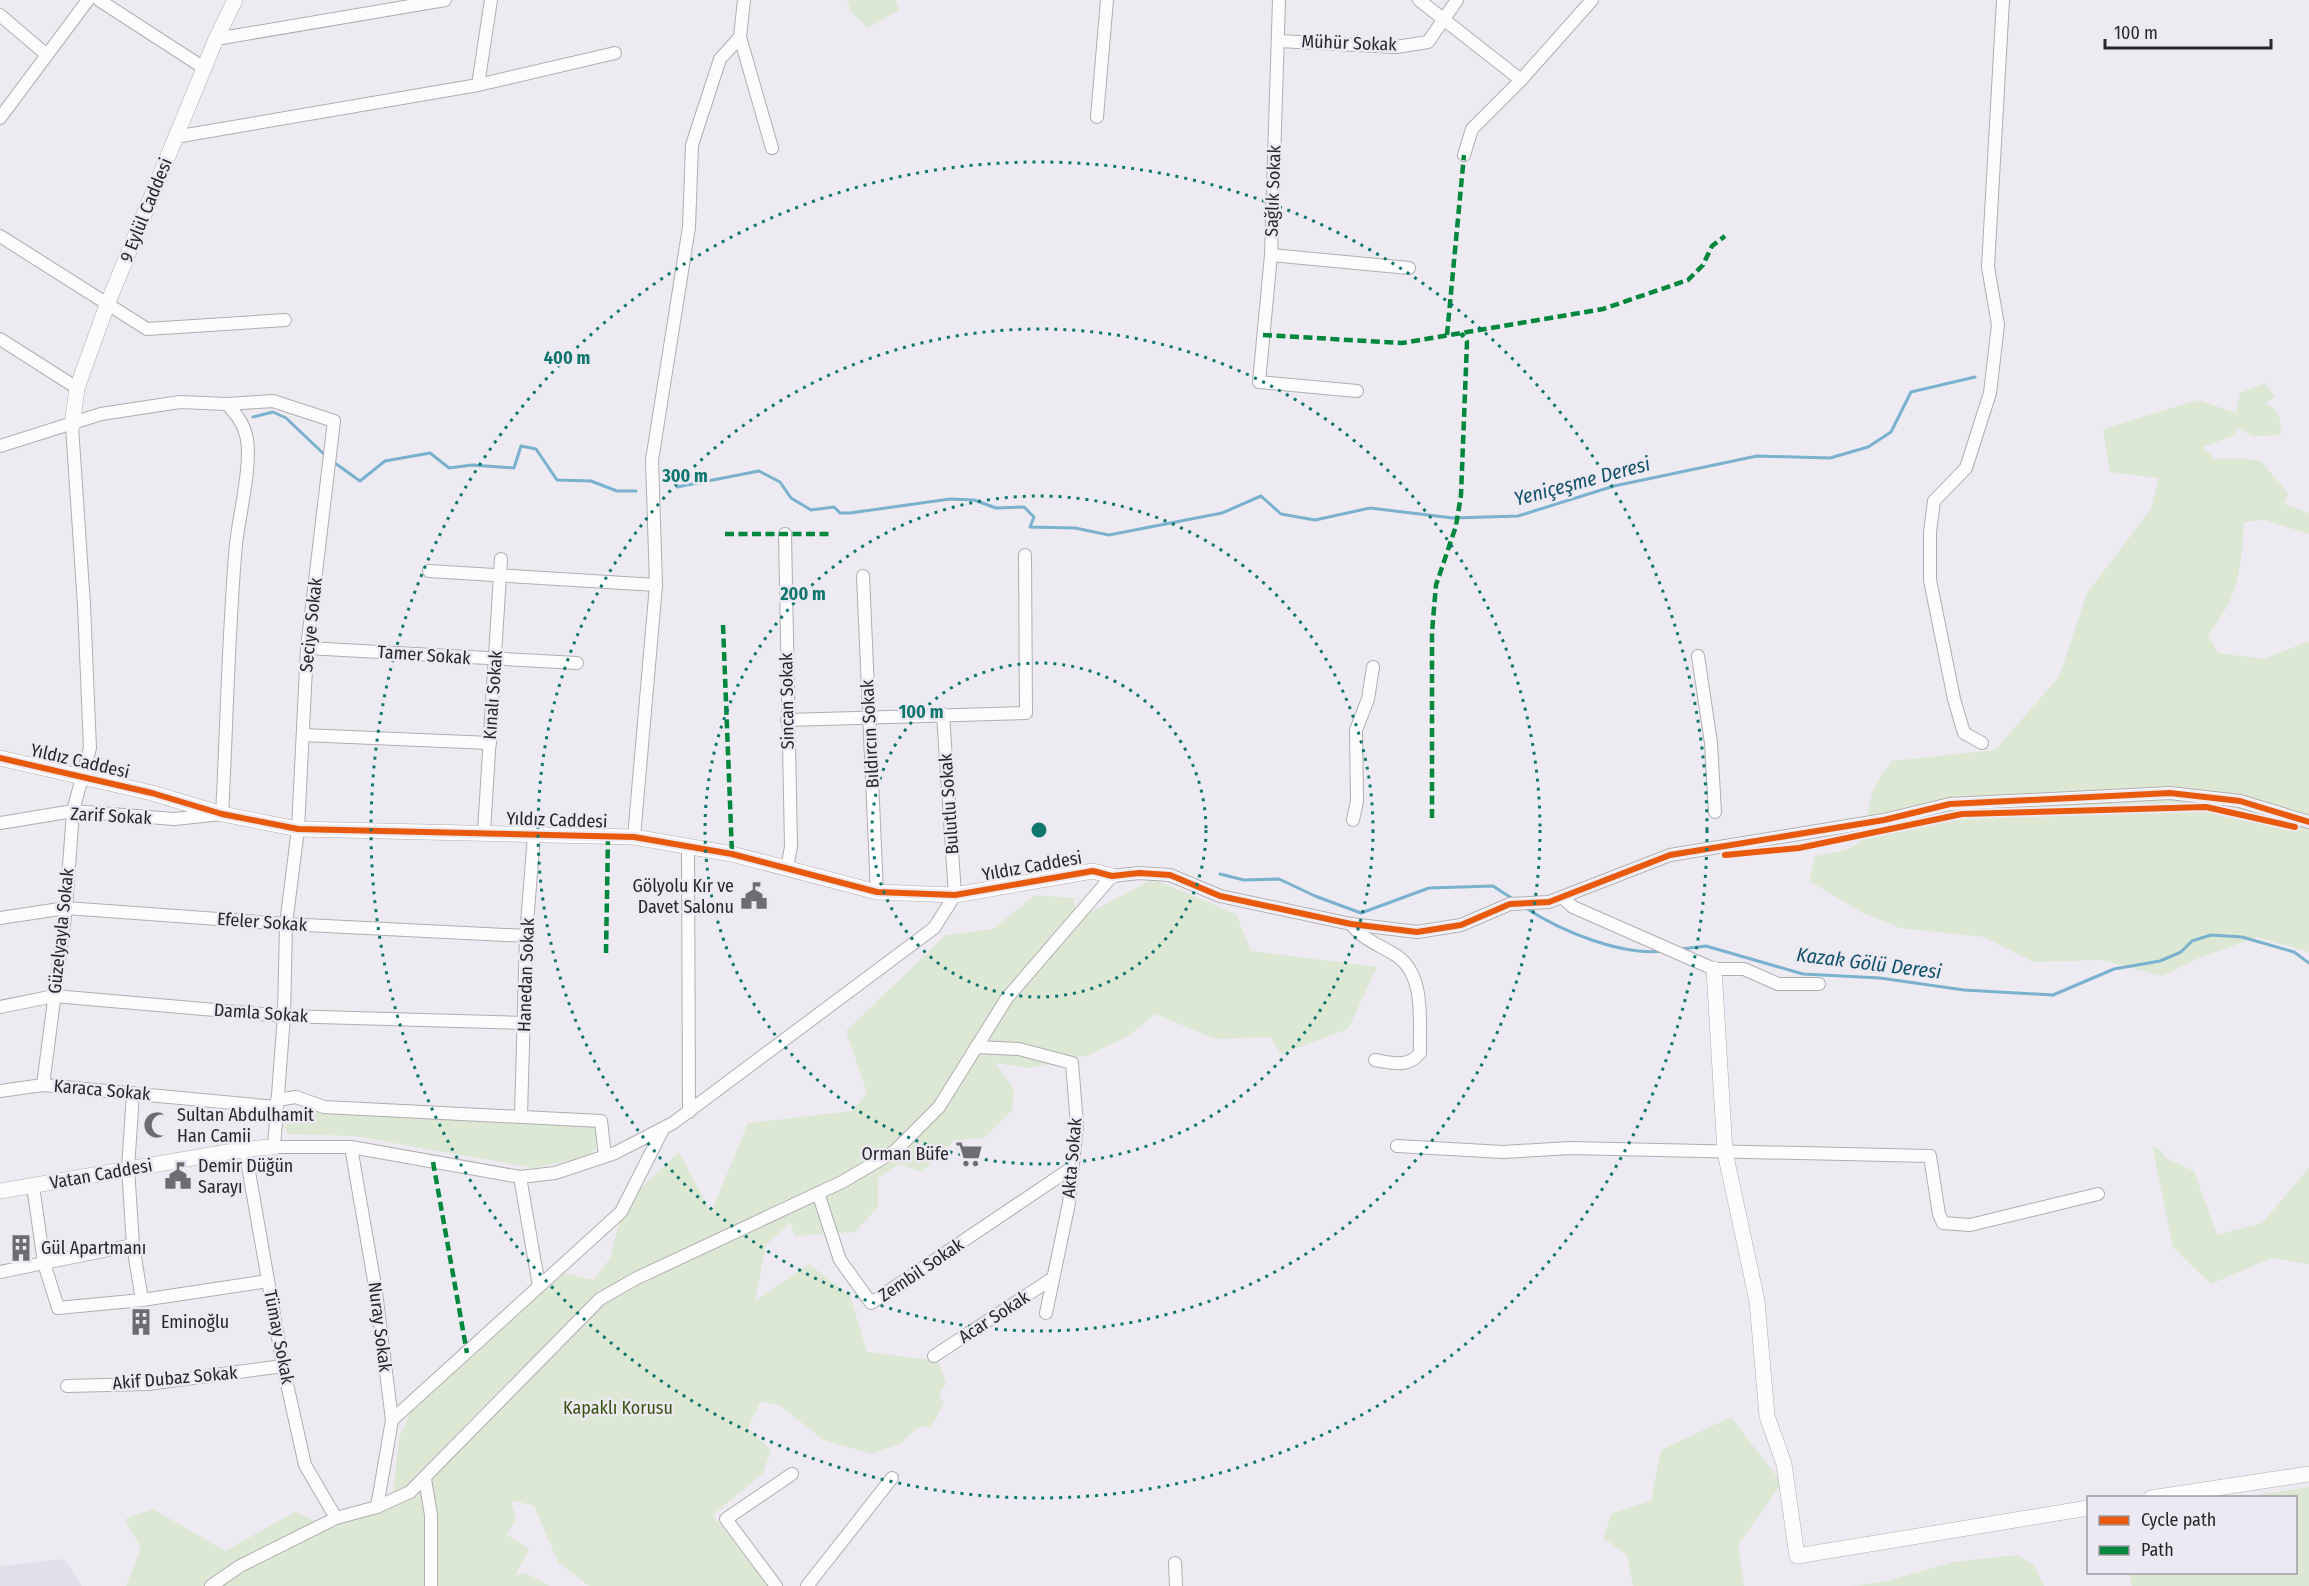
<svg xmlns="http://www.w3.org/2000/svg" width="2309" height="1586" font-family="'Fira Sans Condensed',sans-serif">
	<style>
		.built { fill: #e2dfeb }
		.green { fill: #dce8d3 }
		.lines { fill: none; stroke-linecap: round; stroke-linejoin: round }
		.stream { stroke: #7ab1ce; stroke-width: 3 }
		.minor-casing { stroke: #afaeb2; stroke-width: 14 }
		.tertiary-casing { stroke: #afaeb2; stroke-width: 16 }
		.minor { stroke: #fcfcfd; stroke-width: 12 }
		.tertiary { stroke: #fcfcfd; stroke-width: 15 }
		.quiet { stroke: #00873e; stroke-width: 4.5; stroke-dasharray: 9 4.5; stroke-linecap: butt }
		.cycleway-casing { stroke: #ece9f3; stroke-width: 10 }
		.cycleway { stroke: #e8590c; stroke-width: 6 }
		.ring { fill: none; stroke: #0f766e; stroke-width: 3; stroke-dasharray: 3 6 }
		.labels { text-anchor: middle; dominant-baseline: central; stroke-width: 5; stroke-linejoin: round; paint-order: stroke }
		.street-label { font-size: 18px; fill: #28272b; stroke: #ece9f3 }
		.poi-label { font-size: 18px; fill: #28272b; stroke: #ece9f3; text-anchor: start }
		.park-label { font-size: 18px; fill: #36540e; stroke: #ece9f3 }
		.water-label { font-size: 20px; font-style: italic; fill: #10516c; stroke: #ece9f3 }
		.centre { fill: #0f766e; stroke: #ece9f3; stroke-width: 3 }
		.ring-label { font-size: 18px; text-anchor: middle; font-weight: bold; fill: #0f766e; stroke: #ece9f3; stroke-width: 5; stroke-linejoin: round; paint-order: stroke }
	</style>
	<rect width="100%" height="100%" fill="#edebf1"/>
	<!-- built -->
	<path class="built" d="M64,1559l18,27h-82v-20z"/>
	<!-- green -->
	<g class="green">
		<path d="M847,0h49l3,10 -31,18 -17,-16z"/>
		<path d="M2265,383l10,14 -10,6c15,6 16,17 16,32l-28,1 -16,-8 -2,7 -32,12 12,12h30l16,2 27,32 -4,11 25,9v21l-44,-14 -21,2c-3,48 -5,74 -36,113l10,18 46,6 45,-18v311l-52,-15 -58,21 -37,18 -60,-16 -68,2 -50,-25 -84,-9 -37,-15 -54,-32 6,-25c57,-9 45,-13 57,-62 3,-11 13,-23 20,-33l103,-11 64,-73 28,-84 64,-84 8,-31 -49,-6 -7,-43 95,-29 38,13 4,-20z"/>
		<path d="M1153,879l83,35 15,37 126,16 -29,62 -67,25 -11,-17 -54,2 -61,-25 -25,21 -41,20 -59,13 -35,-5 19,26 -2,21 -28,28 -29,2 -33,32 -23,-8 -21,14v29l-23,25 -60,4 -5,-13 -24,22 -11,56 54,-37 41,32 17,56 71,9 8,21 -7,14 5,6 -13,26 -11,-2 -19,17 -29,11 -49,-14 -42,-34 -20,-5 -13,27 23,22 -8,23 -50,42 55,71h-179l-31,-24 -24,-56 -23,-6 5,20 -10,14 23,15 -14,27 11,-3 23,13h-423l15,-37 -16,-30 28,-10 72,42 70,-39 37,16 60,-24 7,-66 12,-27 153,-138 30,7 16,-22 9,-34 18,-32 42,-40 32,61 37,-90 104,-12 15,-18 -21,-62 100,-96 47,-6 42,-34 38,3 5,21z"/>
		<path d="M291,1111l299,13 7,7 -1,17 -8,8 -54,12 -179,-32 -67,-2 -4,-8z"/>
		<path d="M2152,1145l10,6 2,6 30,14 23,64 45,-12 47,-55v96l-37,-6 -61,26 -38,-37z"/>
		<path d="M1731,1417l51,66 -44,62 6,41h-111l-6,-31 -24,-17 9,-25 39,-12 10,-51z"/>
		<path d="M2309,1487v99h-177l-3,-13 167,-1v-74l-54,-1z"/>
		<path d="M2016,1555l17,9 11,22h-191l34,-5 67,-19z"/>
	</g>
	<g class="lines">
		<!-- stream -->
		<g class="stream">
			<path d="M253,417l20,-5 13,6 41,39"/>
			<path d="M332,461l28,20 25,-20 45,-8 19,15 23,-3 42,3 7,-22 15,3 21,31 34,1 26,10h19"/>
			<path d="M677,487l82,-16 21,11 11,16 20,12 23,-3 6,6h10l100,-14 24,1 22,8 28,-1 10,10 -4,10 45,1 34,7 113,-22 39,-17 20,18 34,6 55,-12 83,10 65,-2 96,-30 143,-30 73,2 38,-11 23,-15 20,-40 64,-15"/>
			<path d="M1220,874l24,6 35,-1 36,17 46,17 68,-25 64,-2 20,13"/>
			<path d="M1526,908c34,23 96,48 137,43"/>
			<path d="M1682,949l24,-3 97,28 77,4 84,12 89,5 61,-26 46,-8 21,-9 11,-11 19,-6 31,2 52,15 15,11"/>
		</g>
		<defs>
			<g id="minor">
				<path d="M99,0l105,68"/>
				<path d="M744,0l-4,37 32,111"/>
				<path d="M1279,0l-8,255 -12,127 98,9"/>
				<path d="M1419,0l102,80"/>
				<path d="M0,15l47,40"/>
				<path d="M216,39l229,-39"/>
				<path d="M1278,41l118,6 32,-5 29,-42"/>
				<path d="M478,85l13,-85"/>
				<path d="M1097,117l10,-117"/>
				<path d="M0,118l88,-118"/>
				<path d="M175,137l303,-52 137,-32"/>
				<path d="M1464,155l8,-26 49,-49 71,-80"/>
				<path d="M0,236l147,93 138,-9"/>
				<path d="M1271,255l138,13"/>
				<path d="M0,339l77,49"/>
				<path d="M0,446l101,-32 79,-12 47,2 46,-3 61,20 -27,227 -9,181 -12,95 -2,92 -10,131h77l169,30 35,-4 60,-20 58,-30 261,-195 21,-33 -12,-181"/>
				<path d="M785,534l6,313 -4,21"/>
				<path d="M429,571l227,14"/>
				<path d="M863,576l14,316"/>
				<path d="M307,648l270,15"/>
				<path d="M1698,656l13,87 4,69"/>
				<path d="M787,720l239,-7 -1,-158"/>
				<path d="M303,735l187,8"/>
				<path d="M1982,743l-18,-10 -10,-34 -24,-119v-48l4,-31 32,-33 24,-75 8,-68 -10,-58 15,-267"/>
				<path d="M1353,820l4,-19 -1,-71 12,-31 5,-32"/>
				<path d="M0,823l73,-12 101,8 48,-5c5,-90 6,-180 14,-270 3,-28 17,-84 10,-109 -3,-13 -11,-22 -19,-31"/>
				<path d="M484,832l17,-273"/>
				<path d="M634,837l22,-252 -4,-125 37,-233 3,-82 28,-86 20,-22"/>
				<path d="M688,846l1,266"/>
				<path d="M1562,897l11,10 141,62h30l34,15h41"/>
				<path d="M0,918l66,-10 220,16 240,12"/>
				<path d="M1351,924c12,16 29,21 46,32 29,20 22,67 23,97 -12,15 -27,10 -45,7"/>
				<path d="M0,1007l54,-11 230,20 240,7"/>
				<path d="M976,1047l43,2 53,14 5,62 -8,78 -23,110"/>
				<path d="M43,1085l23,-177 7,-97 17,-63 -6,-143 -12,-179"/>
				<path d="M0,1091l43,-6 233,22"/>
				<path d="M133,1093l-5,75 5,77 9,55"/>
				<path d="M277,1100l19,-3 28,10 277,14 4,35"/>
				<path d="M521,1116l5,-180 8,-101"/>
				<path d="M1397,1146l106,6 67,-4 360,8 9,58 4,9 27,2 128,-31"/>
				<path d="M351,1147l25,145 16,128 -15,87"/>
				<path d="M245,1149l38,217 22,99 31,53"/>
				<path d="M520,1177l19,109"/>
				<path d="M818,1193l22,67 31,43 202,-136"/>
				<path d="M133,1245l-89,18 14,45 84,-8 126,-19"/>
				<path d="M0,1272l44,-9 -11,-77"/>
				<path d="M934,1356l119,-78"/>
				<path d="M67,1386l81,-2 135,-18"/>
				<path d="M392,1420l229,-208 42,-83"/>
				<path d="M425,1479l6,36v71"/>
				<path d="M1175,1563l1,23"/>
				<path d="M211,1586l29,-20 96,-48 41,-11 33,-15 190,-193 37,-21 205,-96 53,-31 44,-44 68,-109 105,-122 27,-3 31,2 50,21 131,28 66,8 44,-7 49,-21 39,-2 121,-47 214,-35 66,-16 220,-11 70,8 69,21"/>
				<path d="M776,1586l-50,-67 66,-45"/>
				<path d="M807,1586l85,-108"/>
			</g>
			<g id="tertiary">
				<path d="M72,426l5,-38 30,-83 109,-266 19,-39"/>
				<path d="M0,758l152,35 70,21 76,15 336,8 98,17 145,38 78,3 138,-24 19,5"/>
				<path d="M1714,969l11,183 32,149 10,115 17,48 13,92 291,-48"/>
				<path d="M0,1191l245,-42 29,-2"/>
				<path d="M2151,1498l158,-24"/>
			</g>
		</defs>
		<!-- minor casing -->
		<use href="#minor" class="minor-casing"/>
		<!-- tertiary casing -->
		<use href="#tertiary" class="tertiary-casing"/>
		<!-- minor -->
		<use href="#minor" class="minor"/>
		<!-- tertiary -->
		<use href="#tertiary" class="tertiary"/>
		<!-- quiet -->
		<g class="quiet">
			<path d="M1263,335l139,8 201,-34 85,-29 15,-15 9,-19 13,-10"/>
			<path d="M1447,335l17,-180"/>
			<path d="M725,534h105"/>
			<path d="M723,625l9,229"/>
			<path d="M1432,818v-186l4,-47 20,-59 5,-31 6,-153 -6,-9"/>
			<path d="M606,953l2,-116"/>
			<path d="M433,1162l34,191"/>
		</g>
		<defs>
			<g id="cycleway">
				<path d="M0,758l152,35 70,21 76,15 336,8 98,17 145,38 78,3 138,-24 19,5 27,-3 31,2 50,21 131,28 66,8 44,-7 49,-21 39,-2 121,-47 214,-35 66,-16 220,-11 70,8 69,21"/>
				<path d="M1725,855l74,-7 163,-34 244,-7 89,20"/>
			</g>
		</defs>
		<!-- cycleway casing -->
		<use href="#cycleway" class="cycleway-casing"/>
		<!-- cycleway -->
		<use href="#cycleway" class="cycleway"/>
	</g>
	<!-- distance rings -->
	<g class="ring">
		<circle cx="1039" cy="830" r="167"/>
		<circle cx="1039" cy="830" r="334"/>
		<circle cx="1039" cy="830" r="501"/>
		<circle cx="1039" cy="830" r="668"/>
	</g>
	<!-- icons -->
	<defs>
		<symbol id="civic-bare" viewBox="-9 -9 18 18"><path d="M-.6-6.5H3V-4.5H.6V-3L4-1V1h2V6H-6V1h2V-1L-.6-3ZM-1.2 2.5V6h2.4V2.5Z" fill="#6d6c70" stroke="#ece9f3" stroke-width="2.5" paint-order="stroke"/></symbol>
		<symbol id="mosque-bare" viewBox="-9 -9 18 18"><path d="M3.5-4.9A6 6 0 1 0 3.5 4.9A5 5 0 1 1 3.5-4.9Z" fill="#6d6c70" stroke="#ece9f3" stroke-width="2.5" paint-order="stroke"/></symbol>
		<symbol id="supermarket-bare" viewBox="-9 -9 18 18"><path d="M-6-5.5h2.5l.6 2H6L4.5 2H-2.5L-4.4-4H-6ZM-1.5 3.2a1.3 1.3 0 1 0 .1 0ZM3 3.2a1.3 1.3 0 1 0 .1 0Z" fill="#6d6c70" stroke="#ece9f3" stroke-width="2.5" paint-order="stroke"/></symbol>
		<symbol id="building-bare" viewBox="-9 -9 18 18"><path d="M-4-6H4V6H1V3H-1V6H-4ZM-2.5-4.3h1.7v1.8h-1.7ZM.8-4.3h1.7v1.8H.8ZM-2.5-1h1.7V.8h-1.7ZM.8-1h1.7V.8H.8Z" fill="#6d6c70" stroke="#ece9f3" stroke-width="2.5" paint-order="stroke"/></symbol>
	</defs>
	<g fill-rule="evenodd">
		<use href="#civic-bare" x="735" y="877" width="38" height="38"/>
		<use href="#mosque-bare" x="138" y="1106" width="38" height="38"/>
		<use href="#supermarket-bare" x="950" y="1135" width="38" height="38"/>
		<use href="#civic-bare" x="159" y="1157" width="38" height="38"/>
		<use href="#building-bare" x="2" y="1229" width="38" height="38"/>
		<use href="#building-bare" x="122" y="1303" width="38" height="38"/>
	</g>
	<g class="labels">
		<!-- street labels -->
		<g class="street-label">
			<text transform="translate(1349 43) rotate(2)">Mühür Sokak</text>
			<text transform="translate(1273 191) rotate(-88)">Sağlık Sokak</text>
			<text transform="translate(146 210) rotate(-68)">9 Eylül Caddesi</text>
			<text transform="translate(311 625) rotate(-84)">Seciye Sokak</text>
			<text transform="translate(424 655) rotate(4)">Tamer Sokak</text>
			<text transform="translate(493 695) rotate(-86)">Kınalı Sokak</text>
			<text transform="translate(787 701) rotate(-91)">Sincan Sokak</text>
			<text transform="translate(870 734) rotate(-93)">Bıldırcın Sokak</text>
			<text transform="translate(80 761) rotate(13)">Yıldız Caddesi</text>
			<text transform="translate(949 804) rotate(-94)">Bulutlu Sokak</text>
			<text transform="translate(111 816) rotate(3)">Zarif Sokak</text>
			<text transform="translate(557 820) rotate(2)">Yıldız Caddesi</text>
			<text transform="translate(1032 866) rotate(-10)">Yıldız Caddesi</text>
			<text transform="translate(262 922) rotate(4)">Efeler Sokak</text>
			<text transform="translate(61 931) rotate(-84)">Güzelyayla Sokak</text>
			<text transform="translate(526 975) rotate(-88)">Hanedan Sokak</text>
			<text transform="translate(261 1013) rotate(4)">Damla Sokak</text>
			<text transform="translate(102 1090) rotate(5)">Karaca Sokak</text>
			<text transform="translate(1072 1158) rotate(-85)">Akta Sokak</text>
			<text transform="translate(101 1174) rotate(-10)">Vatan Caddesi</text>
			<text transform="translate(921 1270) rotate(-34)">Zembil Sokak</text>
			<text transform="translate(994 1317) rotate(-33)">Acar Sokak</text>
			<text transform="translate(380 1327) rotate(83)">Nuray Sokak</text>
			<text transform="translate(279 1337) rotate(79)">Tümay Sokak</text>
			<text transform="translate(175 1378) rotate(-5)">Akif Dubaz Sokak</text>
		</g>
		<!-- poi labels -->
		<g class="poi-label">
			<text x="734" y="886" text-anchor="end">Gölyolu Kır ve<tspan x="734" dy="21">Davet Salonu</tspan></text>
			<text x="177" y="1115">Sultan Abdulhamit<tspan x="177" dy="21">Han Camii</tspan></text>
			<text x="949" y="1154" text-anchor="end">Orman Büfe</text>
			<text x="198" y="1166">Demir Düğün<tspan x="198" dy="21">Sarayı</tspan></text>
			<text x="41" y="1248">Gül Apartmanı</text>
			<text x="161" y="1322">Eminoğlu</text>
		</g>
		<!-- park labels -->
		<g class="park-label">
			<text x="618" y="1408">Kapaklı Korusu</text>
		</g>
		<!-- water labels -->
		<g class="water-label">
			<text transform="translate(1582 481) rotate(-15)">Yeniçeşme Deresi</text>
			<text transform="translate(1869 963) rotate(7)">Kazak Gölü Deresi</text>
		</g>
	</g>
	<circle cx="1039" cy="830" r="9" class="centre"/>
	<g class="ring-label">
		<text x="567" y="364">400 m</text>
		<text x="685" y="482">300 m</text>
		<text x="803" y="600">200 m</text>
		<text x="921" y="718">100 m</text>
	</g>
	<!-- legend -->
	<rect x="2087" y="1496" width="210" height="78" fill="#ece9f3" stroke="#9e9ba3" stroke-width="1.5"/>
	<rect x="2099" y="1516" width="30" height="9" fill="#e8590c" stroke="#9e9ba3" stroke-width="1.5"/>
	<text x="2141" y="1526" font-size="18" fill="#28272b">Cycle path</text>
	<rect x="2099" y="1546" width="30" height="9" fill="#00873e" stroke="#9e9ba3" stroke-width="1.5"/>
	<text x="2141" y="1556" font-size="18" fill="#28272b">Path</text>
	<!-- scale -->
	<path d="M2105 39v9h166v-9" fill="none" stroke="#28272b" stroke-width="3"/>
	<text x="2114" y="39" font-size="18" fill="#28272b" stroke="#ece9f3" stroke-width="4.5" paint-order="stroke">100 m</text>
</svg>
